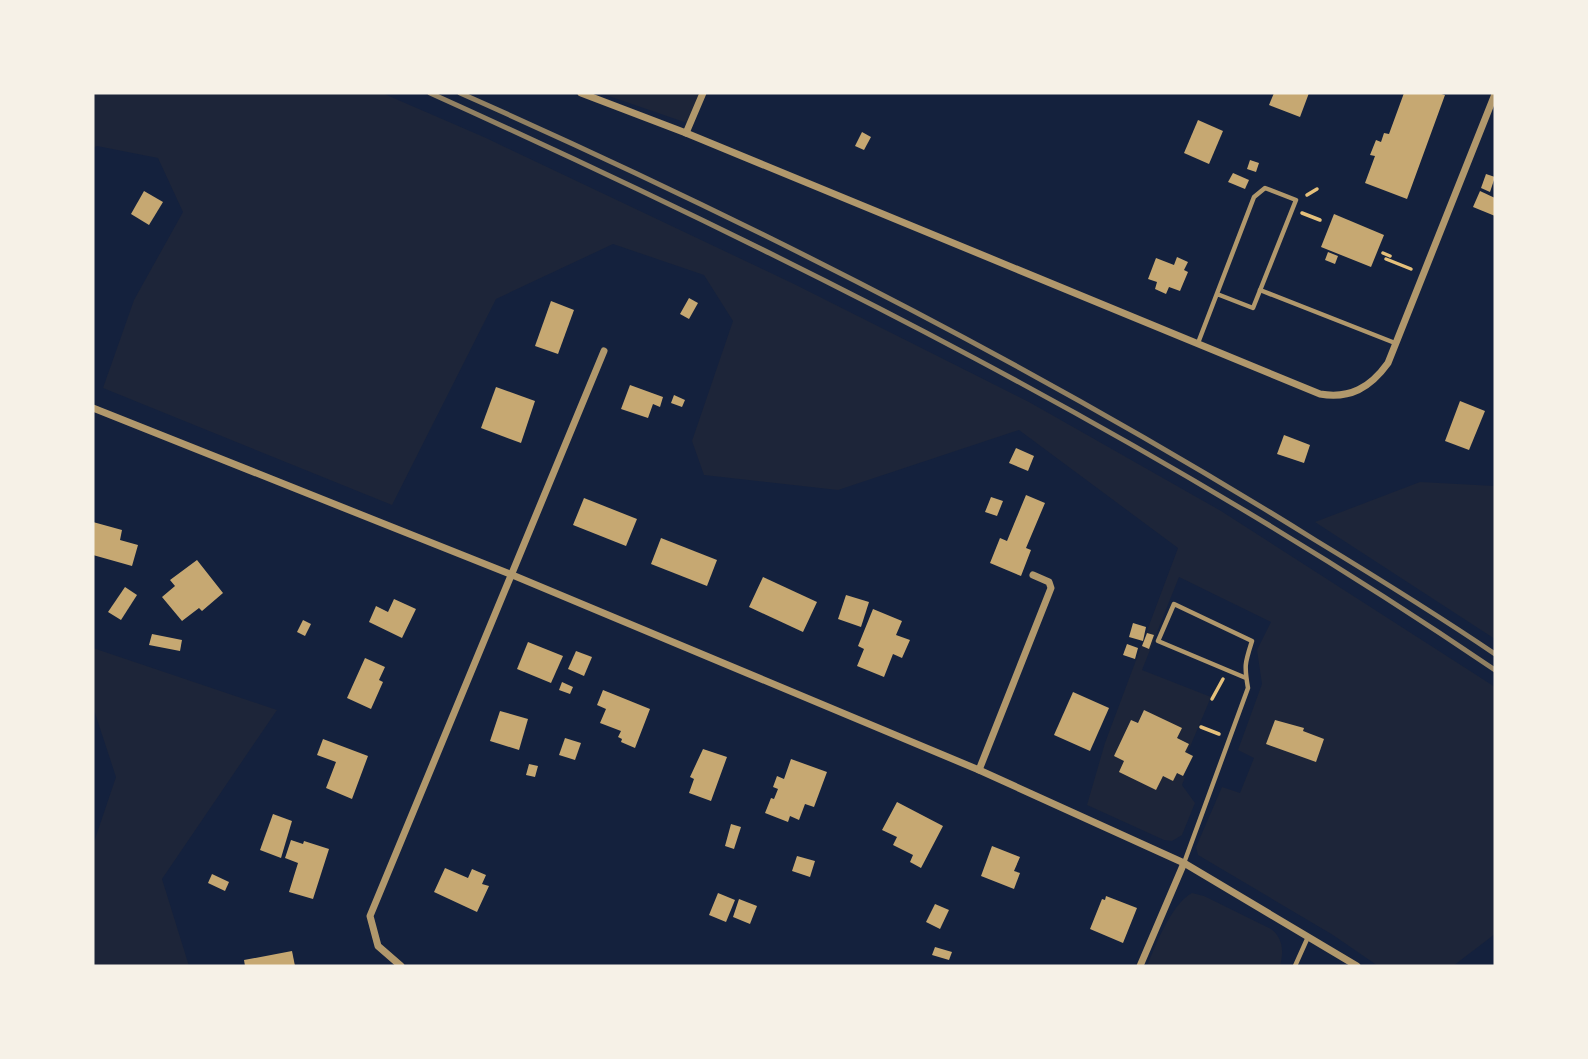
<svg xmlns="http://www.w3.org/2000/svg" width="1588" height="1059" font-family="'Source Sans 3',sans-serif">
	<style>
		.green { fill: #1d2539 }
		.building { fill: #c6a872 }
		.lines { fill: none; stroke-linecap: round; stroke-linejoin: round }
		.path { stroke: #e5c07b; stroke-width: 3.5 }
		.service { stroke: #b1986c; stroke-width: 4.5 }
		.minor { stroke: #b1986c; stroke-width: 7 }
		.rail { stroke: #918062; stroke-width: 5 }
	</style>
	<rect width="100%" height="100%" fill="#14213d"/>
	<!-- green -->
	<g class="green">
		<path d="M93,93h289l104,45 308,146 235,118 192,109 274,176v247l-42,32h-75l-45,-31 -135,-80 -2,-8 26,-60 18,6 14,-35 -16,-8 24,-66 -5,-34 14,-28 -92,-45 -37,93 69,27 -32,76 6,4 -3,8 13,18 -13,32 -10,6 -8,-1 -77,-35 18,-62 73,-195 -159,-118 -181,60 -134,-15 -12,-34 41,-120 -29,-46 -91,-31 -117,55 -104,206 -289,-117 31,-88 49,-88 -25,-54 -61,-12 -4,2z"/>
		<path d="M600,93h103l-13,31z"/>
		<path d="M1420,482l75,4v153l-180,-117z"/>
		<path d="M93,648l184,62 -115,169 27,87h-96v-121l23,-68 -23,-70z"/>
		<path d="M1192,893l12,3 67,33c12,9 13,22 9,37h-133c8,-20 25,-63 45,-73z"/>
	</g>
	<!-- building -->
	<g class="building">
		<path d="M1274,93h35l-9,24 -31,-12z"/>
		<path d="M1404,93h34l7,2 -38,104 -42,-16 10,-27 -5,-1 6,-15 5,2 3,-9 5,1z"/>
		<path d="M1198,120l25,11 -14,33 -25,-11z"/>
		<path d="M862,132l9,5 -7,13 -9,-4z"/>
		<path d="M1250,160l9,3 -3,9 -9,-3z"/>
		<path d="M1233,173l16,7 -4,9 -17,-7z"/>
		<path d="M1486,174l9,3 -5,15 -9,-4z"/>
		<path d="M144,191l19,11 -14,23 -18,-11z"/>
		<path d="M1480,191l15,7v18l-22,-9z"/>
		<path d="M1334,214l50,21 -13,32 -50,-20z"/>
		<path d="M1328,252l10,4 -3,8 -10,-4z"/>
		<path d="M1177,257l11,5 -4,8 4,2 -8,19 -11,-4 -3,7 -11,-5 2,-7 -9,-3 8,-21 18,7z"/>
		<path d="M689,298l9,5 -9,16 -9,-5z"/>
		<path d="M551,301l23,9 -16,44 -23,-8z"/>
		<path d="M630,385l33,12 -3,10 -7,-3 -5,14 -27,-9z"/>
		<path d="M496,387l39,14 -14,42 -40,-15z"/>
		<path d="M674,395l11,5 -3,7 -11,-4z"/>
		<path d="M1460,401l25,10 -16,39 -24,-9z"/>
		<path d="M1284,435l26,10 -6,18 -27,-9z"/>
		<path d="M1016,448l18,8 -6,15 -19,-8z"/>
		<path d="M1026,495l19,8 -19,45 5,2 -10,26 -31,-13 10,-25 7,3z"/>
		<path d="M991,497l12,4 -6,15 -12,-4z"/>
		<path d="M584,498l53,21 -11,27 -53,-21z"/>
		<path d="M93,522l29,8 -2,10 18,5 -6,21 -39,-11z"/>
		<path d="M661,538l56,22 -10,26 -56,-22z"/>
		<path d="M197,560l26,33 -21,18 -3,-3 -17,13 -20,-24 13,-11 -5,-6z"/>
		<path d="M763,577l54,25 -14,30 -54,-25z"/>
		<path d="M125,587l12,8 -16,25 -13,-8z"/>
		<path d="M846,595l23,7 -8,25 -23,-8z"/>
		<path d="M394,599l22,10 -14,29 -33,-16 7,-16 12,6z"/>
		<path d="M873,609l29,12 -6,14 14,5 -8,18 -9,-4 -9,23 -27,-11 7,-17 -6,-3z"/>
		<path d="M303,620l8,4 -6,12 -8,-4z"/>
		<path d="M1133,623l13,4 -3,14 -14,-4z"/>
		<path d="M1147,633l7,2 -5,14 -7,-3z"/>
		<path d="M152,634l30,6 -2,11 -31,-6z"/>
		<path d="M528,642l35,14 -12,27 -34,-14z"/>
		<path d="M1127,644l11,4 -3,11 -12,-4z"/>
		<path d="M576,651l16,6 -8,19 -16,-7z"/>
		<path d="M365,658l20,9 -6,13 4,2 -12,27 -24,-11z"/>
		<path d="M562,682l11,5 -3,7 -11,-4z"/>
		<path d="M603,690l47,19 -15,39 -14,-6 1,-3 -4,-2 3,-6 -21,-8 6,-14 -9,-4z"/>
		<path d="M1073,692l36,16 -19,43 -36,-16z"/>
		<path d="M1144,710l38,18 -5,10 12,6 -4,8 8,4 -10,20 -6,-3 -4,8 -10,-5 -7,14 -37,-18 5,-11 -10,-5 17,-36 7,3z"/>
		<path d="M500,711l28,8 -9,31 -29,-9z"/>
		<path d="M1275,720l29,8 -1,3 21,8 -8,23 -50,-18z"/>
		<path d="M565,738l16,5 -6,17 -16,-5z"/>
		<path d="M323,739l45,17 -16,43 -26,-11 10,-26 -19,-7z"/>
		<path d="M703,749l24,8 -16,44 -22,-8 5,-14 -4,-2z"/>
		<path d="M791,759l36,13 -13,35 -9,-3 -6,16 -9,-4 -2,6 -23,-9 6,-15 3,1 4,-10 -5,-2 4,-11 7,3z"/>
		<path d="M529,764l9,2 -3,11 -9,-2z"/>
		<path d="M897,802l46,24 -22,42 -11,-6 3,-7 -20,-10 4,-8 -15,-7z"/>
		<path d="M273,814l19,7 -11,37 -21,-8z"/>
		<path d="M731,824l10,3 -7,22 -9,-3z"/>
		<path d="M291,840l12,4 1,-3 25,8 -16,50 -24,-7 9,-29 -13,-5z"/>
		<path d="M992,846l28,11 -6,14 6,2 -6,16 -33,-13z"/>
		<path d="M797,856l18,5 -5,16 -18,-6z"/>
		<path d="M445,868l23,10 4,-9 14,6 -4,9 7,2 -12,26 -43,-20z"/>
		<path d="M212,874l17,8 -4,9 -17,-8z"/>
		<path d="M718,893l17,7 -9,22 -17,-7z"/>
		<path d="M1106,896l31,12 -14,35 -33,-14 12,-30 3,1z"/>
		<path d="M739,899l18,7 -7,18 -17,-7z"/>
		<path d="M935,904l14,6 -9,19 -14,-7z"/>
		<path d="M935,947l17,5 -3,8 -17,-5z"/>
		<path d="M292,951l3,15h-50l-1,-6z"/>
	</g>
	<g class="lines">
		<!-- path -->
		<g class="path">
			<path d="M1307,195l10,-6"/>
			<path d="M1302,213l18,7"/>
			<path d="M1383,253l7,3"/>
			<path d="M1386,259l25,10"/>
			<path d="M1212,699l11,-20"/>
			<path d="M1201,727l18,7"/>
		</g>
		<!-- service -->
		<g class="service">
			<path d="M1260,290l135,53"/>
			<path d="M1198,343l56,-146 11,-9 31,12 -43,108 -36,-14"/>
			<path d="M1184,863l64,-175c-4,-23 -3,-25 4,-47l-78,-37 -16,37 88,37"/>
			<path d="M1295,966l13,-29"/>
		</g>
		<!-- minor -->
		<g class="minor">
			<path d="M581,93l105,40 634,261c30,5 50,-6 68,-31l107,-269"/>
			<path d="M686,133l17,-40"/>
			<path d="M93,408l417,166 469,196 205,93 173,103"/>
			<path d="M979,770l72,-182 -2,-6 -16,-7"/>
			<path d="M401,966l-23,-20 -8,-30 234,-565"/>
			<path d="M1140,966l44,-103"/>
		</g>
		<!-- rail -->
		<g class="rail">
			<path d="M430,93c368,166 731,350 1065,577"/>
			<path d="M460,93c294,130 582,277 855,447 61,37 121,74 180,114"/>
		</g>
	</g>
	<!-- border -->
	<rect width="1588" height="1059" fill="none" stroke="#f6f1e7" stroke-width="189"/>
</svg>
